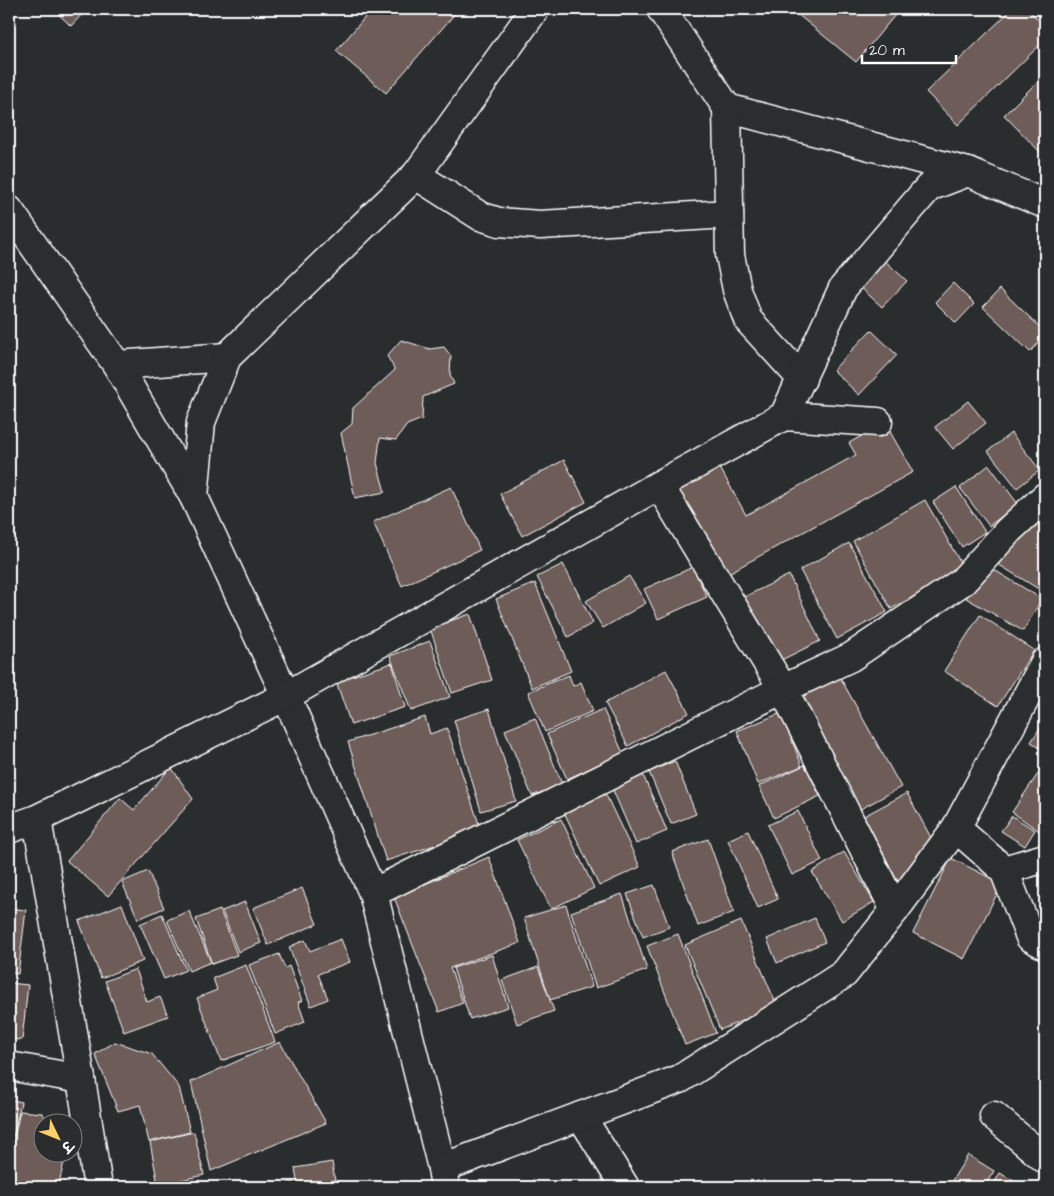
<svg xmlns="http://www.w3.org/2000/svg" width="1054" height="1196" font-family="'Architects Daughter','Playpen Sans Deva',sans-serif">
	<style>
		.building { fill: #6e5b59; stroke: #fff }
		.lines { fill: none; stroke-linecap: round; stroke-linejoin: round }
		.minor-casing { stroke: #fff; stroke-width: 31 }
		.minor { stroke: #2a2d2e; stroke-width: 28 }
	</style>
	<rect width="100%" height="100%" fill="#2a2d2e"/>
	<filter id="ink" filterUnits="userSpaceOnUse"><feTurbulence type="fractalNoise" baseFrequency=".02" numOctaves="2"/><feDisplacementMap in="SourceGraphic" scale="10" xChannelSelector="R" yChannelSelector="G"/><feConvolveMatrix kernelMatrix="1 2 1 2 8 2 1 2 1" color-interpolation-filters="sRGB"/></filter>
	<g filter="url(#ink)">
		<!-- building -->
		<g class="building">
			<path d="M53,9h34l-16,17z"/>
			<path d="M372,9h87l-73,84 -50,-42z"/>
			<path d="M791,9h109l-44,53z"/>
			<path d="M1012,9h16l17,18v13l-87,85 -32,-33z"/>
			<path d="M1045,74v83l-41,-42z"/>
			<path d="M883,259l24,22 -25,26 -23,-21z"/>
			<path d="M953,283l21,21 -18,19 -21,-21z"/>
			<path d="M1000,289l45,43v4l-15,16 -47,-45z"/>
			<path d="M871,330l26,25 -38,40 -26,-25z"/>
			<path d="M401,340l29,9 14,-2 7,9 -1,19 4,9 -31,13 -1,22 -15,6 -11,15 -16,-2 -3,25 8,29 -30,6 -14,-65 11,-9 1,-16 42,-38 -8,-14z"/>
			<path d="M968,401l18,22 -33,26 -18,-22z"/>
			<path d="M885,423l28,49 -188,103 -47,-87 41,-22 27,49 110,-60 -7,-12z"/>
			<path d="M1011,433l29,37 -23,18 -29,-37z"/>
			<path d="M564,460l22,42 -64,34 -22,-42z"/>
			<path d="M989,465l29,39 -29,22 -29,-38z"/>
			<path d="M451,487l29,63 -78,36 -29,-64z"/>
			<path d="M956,487l29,45 -23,15 -29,-45z"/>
			<path d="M925,500l39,69 -73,40 -38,-68z"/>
			<path d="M1045,507v78l-3,6 -51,-31z"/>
			<path d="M849,543l38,69 -50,27 -37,-69z"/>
			<path d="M563,564l30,59 -25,14 -31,-60z"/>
			<path d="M986,565l56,34 -19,32 -57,-33z"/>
			<path d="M693,567l14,30 -49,22 -14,-30z"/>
			<path d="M789,575l31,66 -51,25 -31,-66z"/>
			<path d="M629,576l17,27 -43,25 -17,-27z"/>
			<path d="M535,583l36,88 -39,17 -36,-89z"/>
			<path d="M470,614l22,66 -40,13 -22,-65z"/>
			<path d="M980,615l54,35 -36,56 -54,-35z"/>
			<path d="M430,641l20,56 -39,14 -21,-55z"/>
			<path d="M392,663l13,44 -54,18 -15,-44z"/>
			<path d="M666,670l23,43 -61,33 -23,-43z"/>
			<path d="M836,670l65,117 -44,24 -65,-116z"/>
			<path d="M569,675l4,11 8,-4 12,29 -48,21 -17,-40z"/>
			<path d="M489,709l27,92 -35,10 -27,-91z"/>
			<path d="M603,709l20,44 -56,26 -20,-45z"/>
			<path d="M781,713l21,53 -44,18 -21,-53z"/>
			<path d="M425,717l5,17 17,-6 34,102 -95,31 -38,-119z"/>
			<path d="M535,718l27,66 -30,12 -27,-66z"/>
			<path d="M1045,720v31l-14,-9z"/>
			<path d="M675,761l21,53 -25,10 -22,-52z"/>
			<path d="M805,765l15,31 -46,22 -15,-32z"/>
			<path d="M171,767l22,32 -85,97 -41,-35 53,-63 14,12z"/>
			<path d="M1042,768l3,2v65l-33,-23z"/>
			<path d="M643,775l24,56 -31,13 -24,-56z"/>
			<path d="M605,793l35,74 -41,19 -35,-74z"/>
			<path d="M907,793l30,56 -36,39 -37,-72z"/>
			<path d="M798,811l24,50 -30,14 -24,-50z"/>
			<path d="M1012,816l23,14 -10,16 -24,-15z"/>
			<path d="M561,819l33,69 -43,21 -34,-69z"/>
			<path d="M748,831l30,68 -20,9 -30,-68z"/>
			<path d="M708,839l26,73 -36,14 -26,-74z"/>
			<path d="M844,852l30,50 -32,19 -30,-49z"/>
			<path d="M489,857l31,86 -70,25 13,35 -24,9 -45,-115z"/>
			<path d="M951,858l51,26 -38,75 -51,-26z"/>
			<path d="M148,871l16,37 -26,11 -16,-37z"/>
			<path d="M654,885l15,42 -26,10 -16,-43z"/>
			<path d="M302,888l15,36 -49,21 -15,-37z"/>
			<path d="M622,894l25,76 -51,18 -25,-76z"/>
			<path d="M245,902l16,41 -23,9 -16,-41z"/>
			<path d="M122,904l21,57 -42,17 -22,-57z"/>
			<path d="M566,905l26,82 -42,13 -26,-82z"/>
			<path d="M9,908l17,2 -8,64 -9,-2z"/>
			<path d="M220,910l17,45 -25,9 -16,-45z"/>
			<path d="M189,911l22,51 -22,9 -22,-51z"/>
			<path d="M162,914l24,56 -22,9 -24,-55z"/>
			<path d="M815,918l10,24 -48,21 -10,-24z"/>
			<path d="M741,921l36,85 -57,24 -35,-85z"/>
			<path d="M678,934l38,99 -31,12 -38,-99z"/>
			<path d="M341,939l9,23 -32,12 10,25 -17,7 -22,-59 16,-7 5,11z"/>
			<path d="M279,954l6,14 4,-2 13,35 -4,1 7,20 -30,12 -26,-69z"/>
			<path d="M492,955l16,52 -38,12 -17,-51z"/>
			<path d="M246,965l29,77 -54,19 -24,-63 20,-8 -4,-12z"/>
			<path d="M538,967l16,44 -37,13 -15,-44z"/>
			<path d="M136,969l11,33 13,-5 8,19 -44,16 -19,-51z"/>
			<path d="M9,983l19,2 -6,55 -13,-1z"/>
			<path d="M115,1042l37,12 27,33 11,45 -41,10 -9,-37 -22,6 -23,-57z"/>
			<path d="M280,1042l46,81 -115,48 -20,-89z"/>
			<path d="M9,1099l12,3 -12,53z"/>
			<path d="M20,1111l22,2 8,11h-8v30h24l-8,33 -49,-9v-17z"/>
			<path d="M194,1132l10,43 -46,10 -8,-43z"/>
			<path d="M968,1155l26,16 -10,16h-36z"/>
			<path d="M332,1162l4,25h-38l-3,-19z"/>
			<path d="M1000,1173l19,11 -2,3h-25z"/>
			<path d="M9,1182l29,5h-29z"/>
			<path d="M294,1182v5h-29z"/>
			<path d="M206,1184l1,3h-21z"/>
		</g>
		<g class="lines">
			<defs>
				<g id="minor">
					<path d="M661,9l66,99 241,64"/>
					<path d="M727,108l3,147 7,35 11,30 54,59"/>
					<path d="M416,175l64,41 19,6 41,3 189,-11"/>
					<path d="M9,210l108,155 77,132 92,199 87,197 69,275 3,19"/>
					<path d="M117,365l110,-8"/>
					<path d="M784,416l94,6"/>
					<path d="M659,485l124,204 112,221"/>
					<path d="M194,497l7,-75 26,-65 189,-182 119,-166"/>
					<path d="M37,819l44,260 17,108"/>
					<path d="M956,828l48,42 41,-12"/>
					<path d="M9,829l28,-10 249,-123 373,-211 125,-69 59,-128 86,-101 39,-15 77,32"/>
					<path d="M1004,870l26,67 15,8"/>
					<path d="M373,893l410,-204 68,-32 112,-76 46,-51 36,-33"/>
					<path d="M9,1066l72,13"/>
					<path d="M581,1116l44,71"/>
					<path d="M994,1116l51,43"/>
					<path d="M442,1168l238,-89 164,-105 51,-64 61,-82 89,-166"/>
				</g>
			</defs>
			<!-- minor casing -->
			<use href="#minor" class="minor-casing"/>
			<!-- minor -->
			<use href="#minor" class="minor"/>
		</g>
	</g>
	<!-- margin -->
	<rect width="1054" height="1196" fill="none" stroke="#2a2d2e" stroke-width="30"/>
	<rect x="15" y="15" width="1024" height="1166" fill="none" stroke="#fff" stroke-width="2" filter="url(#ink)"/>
	<!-- north arrow -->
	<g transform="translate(58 1138) rotate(133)"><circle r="24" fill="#2a2d2e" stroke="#7f8182"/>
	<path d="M0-4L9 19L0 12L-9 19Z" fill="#ffd166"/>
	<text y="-8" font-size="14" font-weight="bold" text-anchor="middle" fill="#ffffff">उ</text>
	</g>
	<!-- scale -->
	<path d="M862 55v8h94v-8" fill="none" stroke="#ffffff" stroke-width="2.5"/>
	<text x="869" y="55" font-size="15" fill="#ffffff" stroke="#2a2d2e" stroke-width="4" paint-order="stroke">20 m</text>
</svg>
